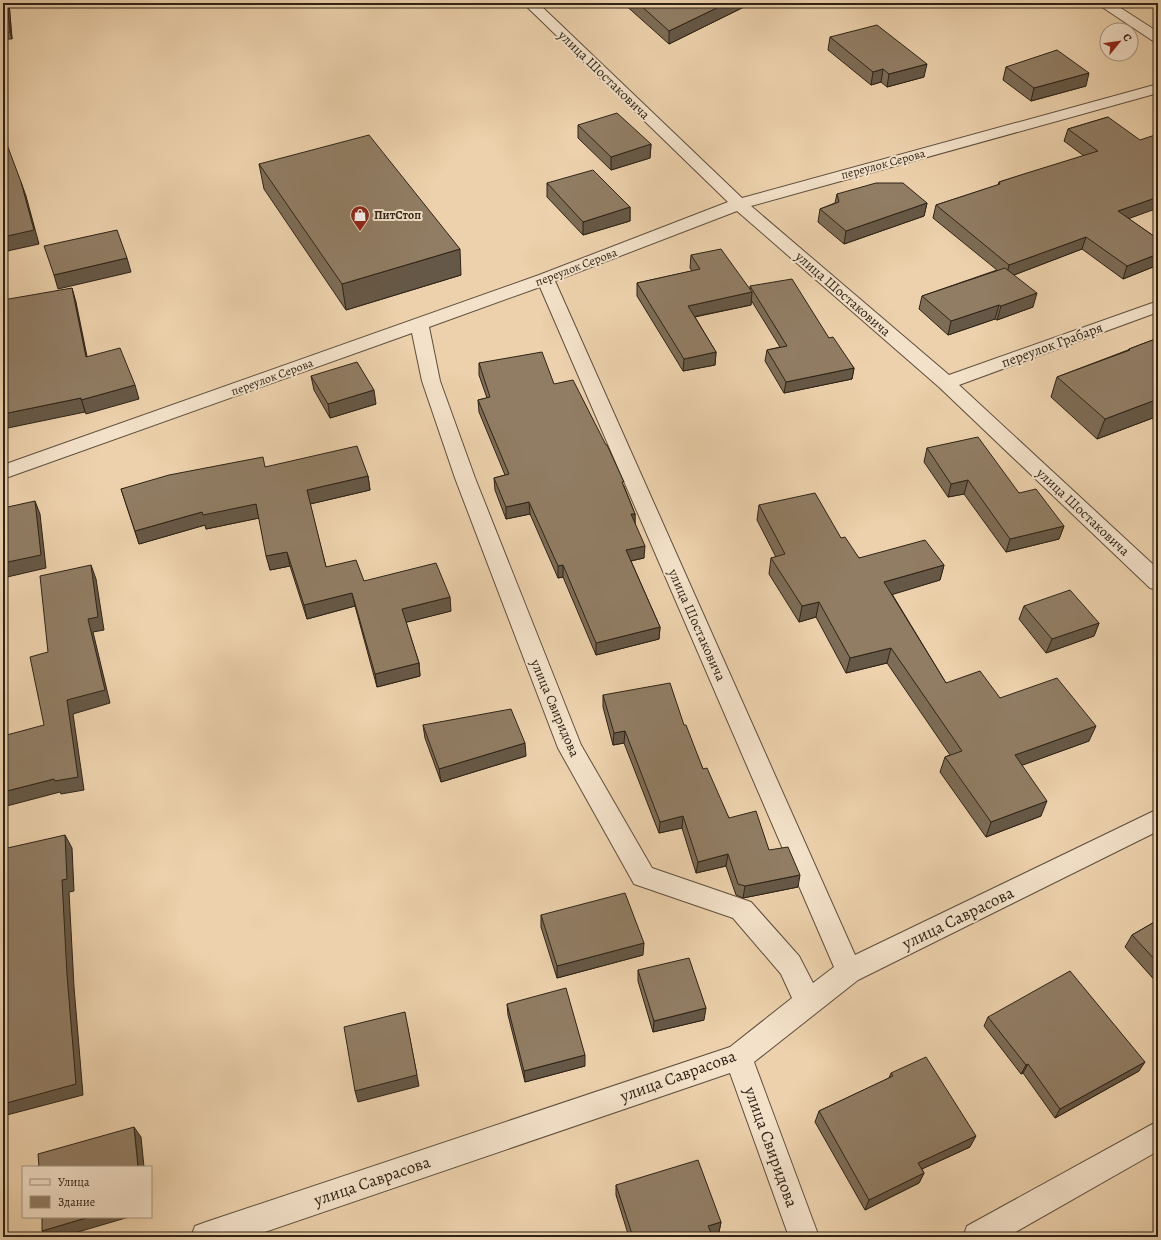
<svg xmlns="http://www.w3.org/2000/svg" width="1161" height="1240" font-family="Alegreya,serif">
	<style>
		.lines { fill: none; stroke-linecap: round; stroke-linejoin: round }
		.street-casing { stroke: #5e4e3c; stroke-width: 2 }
		.street { fill: #f3e1c9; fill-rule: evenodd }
		.wall { fill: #7d6c56; stroke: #2f2316 }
		.shaded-wall { fill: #665846; stroke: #2f2316 }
		.building { fill: #917d64; stroke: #2f2316 }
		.labels { text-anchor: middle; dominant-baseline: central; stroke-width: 4; stroke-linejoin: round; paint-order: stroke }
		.far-street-label { font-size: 12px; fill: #2f2316; stroke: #f3e1c9 }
		.far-poi-label { font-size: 12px; font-weight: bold; fill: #2f2316; stroke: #f3e1c9; text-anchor: start }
		.street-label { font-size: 14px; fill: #2f2316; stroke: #f3e1c9 }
		.near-street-label { font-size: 17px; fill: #2f2316; stroke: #f3e1c9 }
	</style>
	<rect width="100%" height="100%" fill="#ecd1ac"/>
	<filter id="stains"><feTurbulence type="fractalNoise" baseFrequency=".005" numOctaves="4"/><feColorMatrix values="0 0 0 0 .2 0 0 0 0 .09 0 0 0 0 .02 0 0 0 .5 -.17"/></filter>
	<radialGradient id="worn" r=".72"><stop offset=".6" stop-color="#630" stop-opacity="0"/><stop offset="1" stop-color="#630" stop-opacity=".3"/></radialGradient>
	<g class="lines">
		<defs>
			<g id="street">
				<path d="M523,3h15l204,195 416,-114v9l-407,113 198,169 209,-74v11l-199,73 199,184v21l-8,-2 -211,-201 -202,-176 -182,70 300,674 303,-146v22l-300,149 -104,82 65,175h-30l-59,-164 -480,164h-59l4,-11 11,-4 524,-175 62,-49 -11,-24 -48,-56 -99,-34 -76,-136 -103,-270 -33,-97 -10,-48 -409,146v-14l536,-190 189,-73zM540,287l294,680 -21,16 -14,-27 -48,-54 -99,-34 -71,-123 -106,-267 -35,-97 -11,-54z"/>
				<path d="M1096,3h17l45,29v10l-5,-1z"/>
				<path d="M1158,1121v30l-151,86h-44l4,-11z"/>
			</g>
		</defs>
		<!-- street casing -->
		<use href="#street" class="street-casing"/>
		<!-- street -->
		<use href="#street" class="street"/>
	</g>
	<!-- wall -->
	<g class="wall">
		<path d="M3,3h6l3,36h-9z"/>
		<path d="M623,3h129l-83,41z"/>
		<path d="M830,37l94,40 -37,10 -6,-5 -10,3 -43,-35z"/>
		<path d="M1006,67l80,19 -55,15 -28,-21z"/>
		<path d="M1108,117l21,102 29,20v26l-35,14 -41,-30 -68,26 19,32 -36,13 -2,-1 -47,16 -29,-26 3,-13 75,-26 -64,-52 3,-13 62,-20 1,-3 85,-26 -20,-15 4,-12z"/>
		<path d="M578,125l73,19 -1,14 -39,12 -33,-32z"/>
		<path d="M259,164l202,111 -115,35 -82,-121z"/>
		<path d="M547,183l83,24v14l-47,14 -36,-38z"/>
		<path d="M837,194l90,9 -3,13 -80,28 -26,-22 2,-13 15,-6z"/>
		<path d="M691,255l59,35v-4l79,52 25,30 -2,11 -68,14 -19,-32 2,-11 13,-3 -29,-47v5l-56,12 21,35 -1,13 -32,6 -46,-75v-13l55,-12 -2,-3z"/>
		<path d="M1158,338v78l-61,23 -46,-42 6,-20 71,-27 1,-1z"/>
		<path d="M479,363l75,21 70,102 11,28v9l9,35 -13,3 29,66 -1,12 -63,16 -33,-78 -5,1 -28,-64 -24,5 -11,-29 -1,-12 11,-3 -26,-63 -1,-12 9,-2 -8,-23z"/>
		<path d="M311,376l65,28 -46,14 -16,-28z"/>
		<path d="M927,448l92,45 45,33 -5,13 -53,13 -42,-58 -16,3 -24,-35z"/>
		<path d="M265,467l103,9 2,14 -60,14 16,63 38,14 87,30 -45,11 13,41 1,13 -43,11 -22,-81 -48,13 -17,-53 -20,4 -11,-52 -53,11 -1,-4 -66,19 -18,-55z"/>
		<path d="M759,505l82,33 18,20 85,7 -4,15 -48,14 54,89 54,15 89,43 -67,24 19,51 -55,21 -46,-65 5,-15 5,-2 -63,-92 -41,10 -30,-56 -17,5 -30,-48 2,-16 5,-1 -19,-37z"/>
		<path d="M1024,606l75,17 -5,13 -48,17 -27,-34z"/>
		<path d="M603,695l81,30 19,44 26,49 40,32 29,37 -55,11 -7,-3 -10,-29 -30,7 -14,-45 -23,5 -35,-90 -11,2 -10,-38z"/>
		<path d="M423,725l103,31 -85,26 -16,-44z"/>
		<path d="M541,915l102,40 -86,23 -16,-51z"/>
		<path d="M1158,920v64l-33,-37 7,-12z"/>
		<path d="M638,970l66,50 -51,12 -15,-51z"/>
		<path d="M507,1004l78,62 -60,16 -17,-67z"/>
		<path d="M988,1017l151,54 -84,47 -32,-45 -2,1 -37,-48z"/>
		<path d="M891,1073l79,74 -48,22 2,4 -5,10 -54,27 -50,-88 4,-11 70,-33z"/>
		<path d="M616,1185l105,37 -2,10 -7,2 1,3h-84l-13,-42z"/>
	</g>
	<!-- shaded-wall -->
	<g class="shaded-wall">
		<path d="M7,3h2l3,36 -2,-7z"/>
		<path d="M727,3h25l-83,41v-13z"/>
		<path d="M927,64l-3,13 -37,10 2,-13z"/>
		<path d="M883,69l-2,13 -10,3 2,-13z"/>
		<path d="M1089,73l-3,13 -55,15 3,-13z"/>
		<path d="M651,144l-1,14 -39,12v-13z"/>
		<path d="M21,182l5,14 13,48 -36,8v-15z"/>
		<path d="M1158,197v11l-44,16 4,-13z"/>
		<path d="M927,203l-3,13 -80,28 2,-13z"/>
		<path d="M630,207v14l-47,14v-13z"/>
		<path d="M1086,237l-4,12 -76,29 3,-13z"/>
		<path d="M460,249l1,26 -115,35 -4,-26z"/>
		<path d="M1158,254v11l-35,14 4,-13z"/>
		<path d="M127,258l4,14 -73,17 -4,-14z"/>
		<path d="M72,288l4,14 14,69 -4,-14z"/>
		<path d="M752,292l-1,13 -64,13 1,-12z"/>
		<path d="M1037,293l-4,14 -36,13 4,-14z"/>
		<path d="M999,305l-4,14 -47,16 3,-14z"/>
		<path d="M716,352l-1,13 -32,6 1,-12z"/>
		<path d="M854,368l-2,11 -68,14 2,-11z"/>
		<path d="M135,385l4,14 -53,15 -5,-14z"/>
		<path d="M374,390l2,14 -46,14 -2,-14z"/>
		<path d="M81,398l4,14 -82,17v-15z"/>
		<path d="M1158,399v17l-61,23 8,-20z"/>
		<path d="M368,476l2,14 -60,14 -3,-14z"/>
		<path d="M968,480l-4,14 -16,3 3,-13z"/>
		<path d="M35,501l5,13 6,54 -43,10v-15z"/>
		<path d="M529,502l1,12 -24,5v-12z"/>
		<path d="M256,504l3,14 -53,11 -1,-4 -66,19 -4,-13 67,-19z"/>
		<path d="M631,514h4v12z"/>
		<path d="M1064,526l-5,13 -53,13 4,-13z"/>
		<path d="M645,546l-1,12 -19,4 1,-12z"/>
		<path d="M287,552l3,14 -20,4 -4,-14z"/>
		<path d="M91,565l5,14 8,51 -11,2 17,71 -37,11 11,76 -23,4 -1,-2 -57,15v-15l51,-13 13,-79 21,-81z"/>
		<path d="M563,565v12l-5,1v-12z"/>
		<path d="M944,565l-4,15 -59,18 3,-16z"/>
		<path d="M352,593l3,13 -48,13 -3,-14z"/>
		<path d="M450,597l1,14 -47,12 -2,-14z"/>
		<path d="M819,602l-3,15 -17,5 3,-16z"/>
		<path d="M1099,623l-5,13 -48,17 6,-14z"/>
		<path d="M660,627l-1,12 -63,16v-12z"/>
		<path d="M891,648l-4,15 -41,10 4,-15z"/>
		<path d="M419,663l1,13 -43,11 -2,-13z"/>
		<path d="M1096,726l-7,15 -80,29 6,-15z"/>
		<path d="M625,731l-1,12 -11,2 1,-12z"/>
		<path d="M525,743l1,13 -85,26 -2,-13z"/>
		<path d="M1047,801l-6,15 -55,21 5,-15z"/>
		<path d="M683,816l-1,12 -23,5 1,-11z"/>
		<path d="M65,835l7,13 2,43 -5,1 5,95 9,108 -80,21v-12l59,-224z"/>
		<path d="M728,854l-2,12 -30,7 2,-11z"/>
		<path d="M800,875l-2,12 -55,11 2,-12z"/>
		<path d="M644,943l-1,12 -86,23v-12z"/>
		<path d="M706,1008l-2,12 -51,12 1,-11z"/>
		<path d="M407,1024l12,62 -61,16 -3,-11z"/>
		<path d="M585,1055v11l-60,16 -1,-11z"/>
		<path d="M1145,1062l-6,9 -84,47 5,-9z"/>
		<path d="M1028,1064l-5,9 -2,1 5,-9z"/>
		<path d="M134,1127l7,10 3,30h-6z"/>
		<path d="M976,1136l-6,11 -57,26 5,-10z"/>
		<path d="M924,1173l-5,10 -54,27 4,-10z"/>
		<path d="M89,1217h40l-68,20h-13l-6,-6z"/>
		<path d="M721,1222l-2,10 -13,4 2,-10z"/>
	</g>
	<!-- building -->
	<g class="building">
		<path d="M3,3h4l3,29 -7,1z"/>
		<path d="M638,3h89l-58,28z"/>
		<path d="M877,25l50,39 -38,10 -6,-5 -10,3 -43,-35z"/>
		<path d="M1057,50l32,23 -55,15 -28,-21z"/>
		<path d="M617,113l34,31 -40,13 -33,-32z"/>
		<path d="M1108,117l32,23 18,-6v63l-40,14 40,28v15l-31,12 -41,-29 -77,28 -73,-60 64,-21 -1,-2 28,-9 71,-22 -30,-22z"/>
		<path d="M3,134l18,48 13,48 -31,7z"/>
		<path d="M369,135l91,114 -118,35 -83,-120z"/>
		<path d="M593,170l37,37 -47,15 -36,-39z"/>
		<path d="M876,183h27l24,20 -81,28 -26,-22 19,-7 -2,-8z"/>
		<path d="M117,230l10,28 -73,17 -10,-29z"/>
		<path d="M721,249l31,43 -64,14 28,46 -32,7 -47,-76 63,-14 -9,-14z"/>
		<path d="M1005,268l32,25 -36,13 -2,-1 -48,16 -29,-25z"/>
		<path d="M792,279l37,59 4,-1 21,31 -68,14 -19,-32 20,-4 -37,-60z"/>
		<path d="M72,288l14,69 34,-9 15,37 -54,15v-2l-78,16v-114z"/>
		<path d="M1158,338v61l-53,20 -48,-42 73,-27 -1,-1z"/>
		<path d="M542,352l12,32 19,-4 33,65h1l17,37h-2l13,32h-4l14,32 -19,4 34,77 -64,16 -33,-78 -5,1 -29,-64 -23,5 -12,-29 15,-4 -31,-74 12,-3 -11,-34z"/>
		<path d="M357,362l17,28 -46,14 -17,-28z"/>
		<path d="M978,437l41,56 17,-4 28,37 -54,13 -42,-59 -17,4 -24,-36z"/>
		<path d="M357,446l11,30 -61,14 19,77 30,-7 8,21 72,-18 14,34 -48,12 17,54 -44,11 -23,-81 -48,12 -17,-53 -21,4 -10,-52 -53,11 -1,-3 -67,19 -14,-42 48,-14 94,-18 2,10z"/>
		<path d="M815,493l26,45 4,-1 14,21 66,-18 19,25 -60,17 62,101 34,-12 20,27 57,-20 39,48 -81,29 32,46 -56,21 -46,-65 17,-6 -71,-103 -41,10 -31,-56 -17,4 -31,-48 14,-4 -26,-49z"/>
		<path d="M35,501l6,54 -38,8v-55z"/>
		<path d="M91,565l7,52 -10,2 17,71 -38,10 11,77 -23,4 -1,-2 -51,13v-56l41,-11 -14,-68 18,-5 -8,-76z"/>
		<path d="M1070,590l29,33 -47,16 -28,-33z"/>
		<path d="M670,683l14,42h2l17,44 4,-1 22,50 27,-7 13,39 19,-3 12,28 -55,11 -7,-2 -10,-30 -30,8 -15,-46 -23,6 -35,-91 -11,2 -11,-38z"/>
		<path d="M511,709l14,34 -86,26 -16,-44z"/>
		<path d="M65,835l2,44 -5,1 5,95 9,109 -73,20v-255z"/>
		<path d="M625,893l19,50 -87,23 -16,-51z"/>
		<path d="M1158,920v43l-26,-28z"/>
		<path d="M689,958l17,50 -52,13 -16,-51z"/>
		<path d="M1070,971l75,91 -85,47 -32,-45 -2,1 -38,-48z"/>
		<path d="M566,988l19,67 -61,16 -17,-67z"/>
		<path d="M405,1012l12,63 -62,16 -11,-64z"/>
		<path d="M926,1057l50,79 -58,27 6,10 -55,27 -50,-89 74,-35 -2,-3z"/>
		<path d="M134,1127l4,40h-99l-1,-13z"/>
		<path d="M698,1160l23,62 -13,4 5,11h-80l-17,-52z"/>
		<path d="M42,1217h47l-47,14z"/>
	</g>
	<!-- icons -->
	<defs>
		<symbol id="shop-pin" viewBox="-11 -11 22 30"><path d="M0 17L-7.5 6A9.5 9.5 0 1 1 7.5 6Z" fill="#8f2418" stroke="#f3e1c9"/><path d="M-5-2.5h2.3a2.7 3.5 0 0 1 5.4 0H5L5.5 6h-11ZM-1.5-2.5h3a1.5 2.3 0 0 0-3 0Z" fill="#fff"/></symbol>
	</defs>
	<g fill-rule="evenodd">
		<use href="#shop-pin" x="349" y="204" width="22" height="30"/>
	</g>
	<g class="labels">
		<!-- far-street labels -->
		<g class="far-street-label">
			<text transform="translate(883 164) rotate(-15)">переулок Серова</text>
			<text transform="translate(576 267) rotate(-21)">переулок Серова</text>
			<text transform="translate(272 377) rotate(-20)">переулок Серова</text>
		</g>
		<!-- far-poi labels -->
		<g class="far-poi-label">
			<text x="374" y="215">ПитСтоп</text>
		</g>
		<!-- street labels -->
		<g class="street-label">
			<text transform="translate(604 75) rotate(44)">улица Шостаковича</text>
			<text transform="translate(843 294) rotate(41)">улица Шостаковича</text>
			<text transform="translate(1052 345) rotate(-20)">переулок Грабаря</text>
			<text transform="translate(1083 512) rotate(43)">улица Шостаковича</text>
			<text transform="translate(697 625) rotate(66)">улица Шостаковича</text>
			<text transform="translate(555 708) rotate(67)">улица Свиридова</text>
		</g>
		<!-- near-street labels -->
		<g class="near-street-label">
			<text transform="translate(958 918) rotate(-26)">улица Саврасова</text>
			<text transform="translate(678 1076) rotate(-20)">улица Саврасова</text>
			<text transform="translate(771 1147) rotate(70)">улица Свиридова</text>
			<text transform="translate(372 1181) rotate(-19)">улица Саврасова</text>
		</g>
	</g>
	<!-- margin -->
	<rect width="1161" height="1240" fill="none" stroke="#ecd1ac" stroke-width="16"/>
	<rect x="4" y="4" width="1153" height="1232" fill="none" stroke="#2f2316" stroke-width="2"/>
	<rect x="8" y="8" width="1145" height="1224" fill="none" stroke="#2f2316"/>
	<!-- legend -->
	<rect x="22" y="1166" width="130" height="52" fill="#f3e1c9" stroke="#a59581"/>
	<rect x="30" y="1179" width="20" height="6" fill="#f3e1c9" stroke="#a59581"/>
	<text x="58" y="1186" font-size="12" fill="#2f2316">Улица</text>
	<rect x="30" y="1196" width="20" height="12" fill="#917d64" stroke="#a59581"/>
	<text x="58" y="1206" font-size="12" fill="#2f2316">Здание</text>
	<!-- north arrow -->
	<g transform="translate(1119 42) rotate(61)"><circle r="19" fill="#f3e1c9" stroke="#a59581"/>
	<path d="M0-3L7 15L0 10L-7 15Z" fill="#8f2418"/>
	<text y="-6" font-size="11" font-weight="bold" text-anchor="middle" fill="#2f2316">С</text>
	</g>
	<rect width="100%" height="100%" filter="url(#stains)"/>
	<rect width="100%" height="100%" fill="url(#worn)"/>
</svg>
